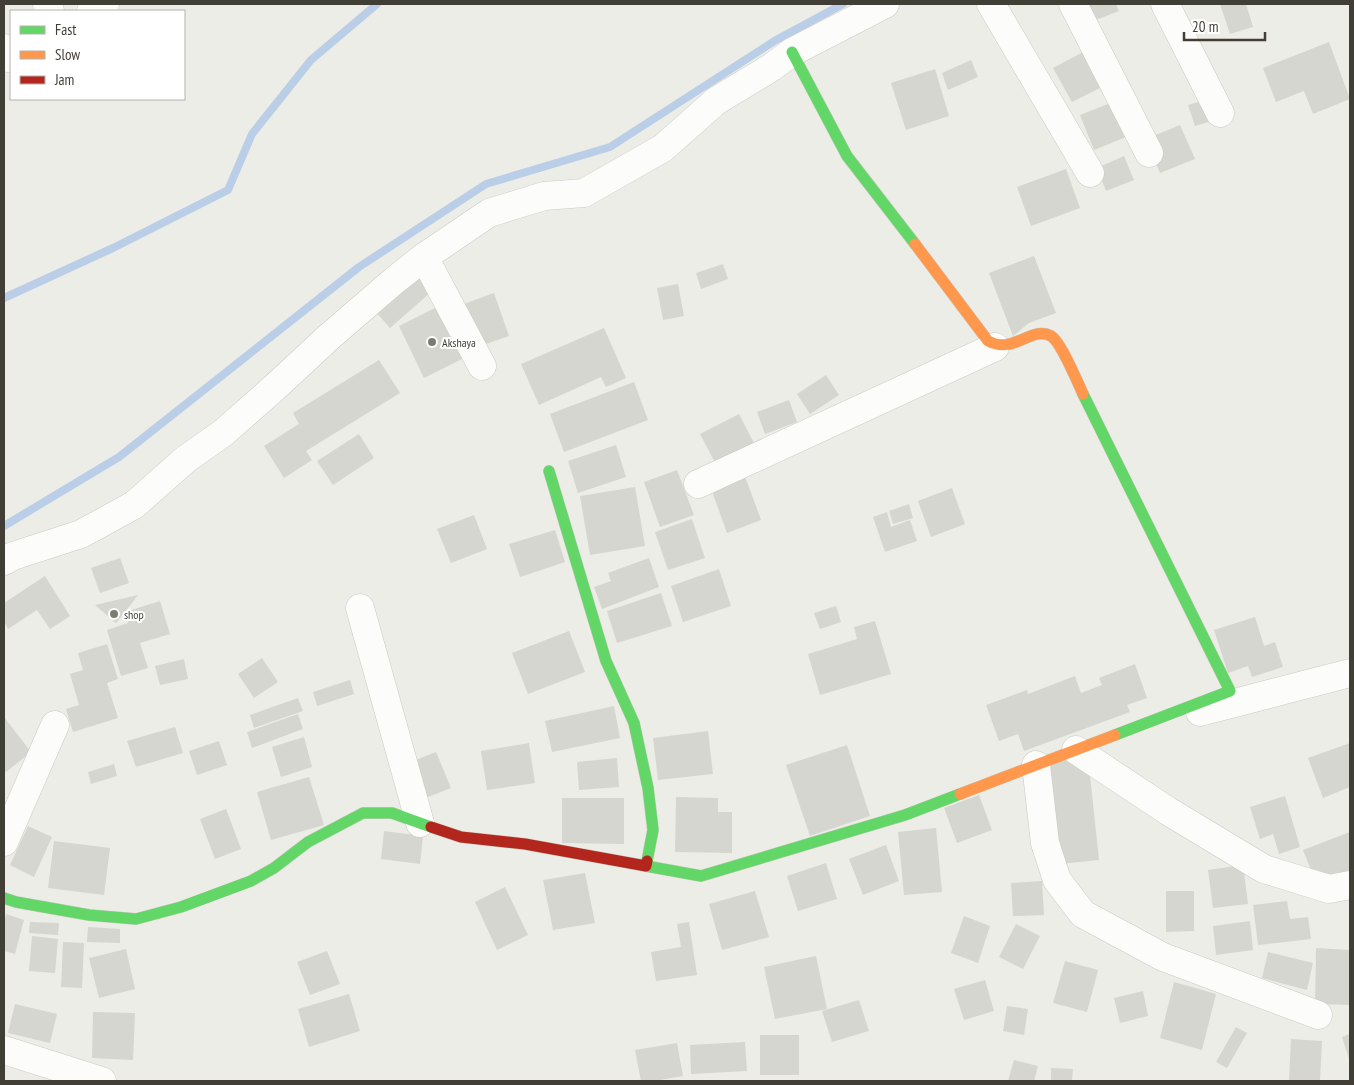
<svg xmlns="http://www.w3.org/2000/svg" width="1354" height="1085" font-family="'PT Sans Narrow',sans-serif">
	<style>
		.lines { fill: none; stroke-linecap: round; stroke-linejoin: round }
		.stream { stroke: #bbcee7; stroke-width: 8 }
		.building { fill: #d6d6d0 }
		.street-casing { stroke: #cbcac5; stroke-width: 29 }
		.fast-casing { stroke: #cbcabf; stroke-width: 12 }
		.slow-casing { stroke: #cbcabf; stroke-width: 12 }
		.jam-casing { stroke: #cbcabf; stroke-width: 12 }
		.street { stroke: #fcfcfb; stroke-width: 28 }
		.fast { stroke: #63d668; stroke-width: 11 }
		.slow { stroke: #ff974d; stroke-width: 11 }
		.jam { stroke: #b3261e; stroke-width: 11 }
		.poi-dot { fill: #7d7c73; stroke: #fff; stroke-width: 2 }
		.labels { text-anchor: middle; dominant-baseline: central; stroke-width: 4; stroke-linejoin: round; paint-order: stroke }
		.poi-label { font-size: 12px; fill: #413f35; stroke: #fff; text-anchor: start }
	</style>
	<rect width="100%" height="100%" fill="#edede7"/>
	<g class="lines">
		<!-- stream -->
		<g class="stream">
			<path d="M4,298l109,-50 115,-58 24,-56 59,-74 66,-56"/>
			<path d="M4,526l115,-69 240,-190 127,-83 124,-37 166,-107 67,-36"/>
		</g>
	</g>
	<!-- building -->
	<g class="building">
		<path d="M1080,4h36l3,7 -31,12z"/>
		<path d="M1220,4h26l7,23 -23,7z"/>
		<path d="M1329,42l21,57 -37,15 -9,-23 -28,11 -13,-34z"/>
		<path d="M1087,50l19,35 -34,17 -19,-34z"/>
		<path d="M971,60l7,17 -30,13 -6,-17z"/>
		<path d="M935,69l14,47 -43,14 -15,-47z"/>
		<path d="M1212,98l6,21 -23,7 -7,-21z"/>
		<path d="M1118,100l13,35 -37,15 -14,-35z"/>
		<path d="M1180,125l15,34 -35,14 -14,-34z"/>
		<path d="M1124,156l10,24 -28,11 -9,-23z"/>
		<path d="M1066,169l14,39 -49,18 -14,-39z"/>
		<path d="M1034,256l22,57 -27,10 -16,13 -24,-63z"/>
		<path d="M723,264l5,15 -27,10 -5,-16z"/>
		<path d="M418,277l13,15 -41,36 -13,-15z"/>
		<path d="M678,284l6,32 -21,4 -6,-32z"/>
		<path d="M494,293l15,43 -29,10 -16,-42z"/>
		<path d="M439,306l25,52 -40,20 -25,-52z"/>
		<path d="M604,328l22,50 -20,9 -5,-10 -62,28 -18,-41z"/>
		<path d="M379,360l21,33 -94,58 6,9 -28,18 -20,-32 35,-22 -6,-11z"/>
		<path d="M826,375l13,20 -29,19 -13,-20z"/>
		<path d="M634,382l14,38 -84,32 -14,-38z"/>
		<path d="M789,400l8,22 -32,12 -8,-22z"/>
		<path d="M739,414l18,35 -38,21 -19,-36z"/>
		<path d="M359,434l15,24 -41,27 -16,-24z"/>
		<path d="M616,445l10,32 -48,16 -10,-32z"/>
		<path d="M677,470l17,45 -34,12 -16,-45z"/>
		<path d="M743,471l18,49 -34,13 -18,-50z"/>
		<path d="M635,487l10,59 -55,9 -10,-59z"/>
		<path d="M952,488l13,36 -34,13 -13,-36z"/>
		<path d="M909,504l4,14 -20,6 -4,-13z"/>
		<path d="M887,512l4,15 19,-7 7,21 -32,11 -12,-35z"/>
		<path d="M474,515l13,34 -36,14 -14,-34z"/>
		<path d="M692,519l13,39 -37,12 -13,-38z"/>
		<path d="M555,530l10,32 -45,15 -11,-33z"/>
		<path d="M120,558l9,25 -29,10 -9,-25z"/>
		<path d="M649,558l10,29 -57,22 -8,-22 17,-6 -3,-8z"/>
		<path d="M719,569l12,37 -48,16 -12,-36z"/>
		<path d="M45,576l25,40 -20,13 -13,-19 -29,19 -4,-8v-18z"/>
		<path d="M661,593l11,33 -55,17 -10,-32z"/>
		<path d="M138,595l-13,17 35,-11 10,33 -30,9 8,25 -27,8 -14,-46 21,-7 -3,-11 -9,11 -21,-18z"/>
		<path d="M836,606l5,16 -21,7 -6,-16z"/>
		<path d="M1255,617l9,29 11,-4 8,25 -31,10 -4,-11 -20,7 -14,-43z"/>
		<path d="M875,621l16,53 -71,21 -12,-41 49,-15 -3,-12z"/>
		<path d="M569,631l16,41 -57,22 -16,-41z"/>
		<path d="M107,644l11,35 -11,4 11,35 -45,14 -7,-23 13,-4 -9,-31 13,-4 -5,-17z"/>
		<path d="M262,658l16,24 -24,16 -16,-24z"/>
		<path d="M184,659l4,20 -28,6 -5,-19z"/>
		<path d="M1135,664l12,34 -20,7 3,7 -106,39 -6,-17 -19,7 -13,-36 41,-15 1,4 47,-18 6,17 21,-8 -3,-7z"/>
		<path d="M350,680l4,14 -37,12 -4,-14z"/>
		<path d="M298,698l5,13 -49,17 -4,-13z"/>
		<path d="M614,706l6,32 -68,14 -7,-31z"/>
		<path d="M298,714l5,15 -51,19 -5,-16z"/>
		<path d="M4,717l27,35 -25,20 -2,-2z"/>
		<path d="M175,727l8,26 -47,14 -9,-26z"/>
		<path d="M708,731l5,43 -55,6 -5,-42z"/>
		<path d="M304,737l8,30 -31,10 -9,-30z"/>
		<path d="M219,741l8,24 -30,10 -8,-24z"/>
		<path d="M529,743l6,40 -48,7 -6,-39z"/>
		<path d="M1350,743v44l-27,11 -15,-40z"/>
		<path d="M847,745l23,71 -60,20 -24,-71z"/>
		<path d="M436,752l15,36 -28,11 -15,-36z"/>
		<path d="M1088,756l11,104 -49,5 -9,-82 11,-2 -2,-21z"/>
		<path d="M617,758l2,29 -40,3 -2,-28z"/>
		<path d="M114,764l3,12 -26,8 -3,-12z"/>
		<path d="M309,777l15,48 -53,15 -14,-48z"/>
		<path d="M979,795l13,35 -35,13 -13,-35z"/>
		<path d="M1285,796l15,51 -21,7 -6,-20 -13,5 -10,-32z"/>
		<path d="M676,797l42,1v14h14v41l-57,-1z"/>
		<path d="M562,798h62v46l-62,-1z"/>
		<path d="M226,809l15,40 -26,10 -15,-40z"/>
		<path d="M28,826l24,11 -18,40 -24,-12z"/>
		<path d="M936,828l6,64 -38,3 -6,-63z"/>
		<path d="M384,831l39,5 -3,28 -39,-5z"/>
		<path d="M1350,832v38l-34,13 -13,-33z"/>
		<path d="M54,841l56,7 -6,47 -56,-7z"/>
		<path d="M886,845l13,36 -36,14 -14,-36z"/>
		<path d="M826,863l11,36 -39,12 -11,-35z"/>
		<path d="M1243,865l5,39 -35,4 -5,-38z"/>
		<path d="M585,873l10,50 -42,7 -10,-50z"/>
		<path d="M1042,881l2,34 -31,1 -2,-33z"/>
		<path d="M505,887l23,48 -31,15 -22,-48z"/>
		<path d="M755,891l14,46 -47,13 -13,-46z"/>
		<path d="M1166,891h28v40l-28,1z"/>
		<path d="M1287,901l3,18 18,-2 3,22 -53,6 -5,-40z"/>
		<path d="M6,914l18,6 -9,34 -11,-3v-29z"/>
		<path d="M964,916l26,10 -12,37 -27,-10z"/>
		<path d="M1250,921l3,29 -37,5 -3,-29z"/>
		<path d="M30,922l29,1 -1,12 -29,-2z"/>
		<path d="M689,922l8,53 -41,6 -5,-29 30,-5 -4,-23z"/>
		<path d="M1016,924l24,12 -17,33 -24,-12z"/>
		<path d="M88,927l32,2v14l-33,-1z"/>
		<path d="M32,936l26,3 -3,34 -26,-2z"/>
		<path d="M63,942l21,1 -2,45 -21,-1z"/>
		<path d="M1316,948l34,2v55l-35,-1z"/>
		<path d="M126,949l9,40 -36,9 -10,-40z"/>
		<path d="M327,951l13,33 -30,11 -13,-33z"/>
		<path d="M1268,952l45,11 -6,27 -45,-12z"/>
		<path d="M816,956l11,53 -52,10 -11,-52z"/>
		<path d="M1065,961l33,9 -11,42 -34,-9z"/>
		<path d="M985,980l9,31 -30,9 -10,-31z"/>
		<path d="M1174,982l42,12 -14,56 -42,-12z"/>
		<path d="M1143,991l5,25 -28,7 -6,-25z"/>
		<path d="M349,994l11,37 -51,16 -11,-38z"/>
		<path d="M859,1000l10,31 -37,11 -10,-31z"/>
		<path d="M15,1004l42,10 -7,29 -42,-10z"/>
		<path d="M1007,1006l21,3 -4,26 -21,-4z"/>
		<path d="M93,1012l42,1 -2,47 -41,-2z"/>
		<path d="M1236,1027l11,6 -20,35 -11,-6z"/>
		<path d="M1350,1034v28l-8,-25z"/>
		<rect x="760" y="1035" width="39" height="40"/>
		<path d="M1291,1039l31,2 -2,40h-31z"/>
		<path d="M745,1042l2,29 -56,3 -1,-29z"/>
		<path d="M677,1043l6,33 -29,5h-13l-6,-31z"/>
		<path d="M1014,1060l24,6 -4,15h-26z"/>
		<path d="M1051,1068l22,1 -1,12h-21z"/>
	</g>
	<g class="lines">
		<defs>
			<g id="street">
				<path d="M47,4l3,7"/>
				<path d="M991,4l99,169"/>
				<path d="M1073,4l76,149"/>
				<path d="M1165,4l55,109"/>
				<path d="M91,11l14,-7"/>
				<path d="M4,48l4,10"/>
				<path d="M424,257l58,109"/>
				<path d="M698,484l297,-137"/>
				<path d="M4,561l9,-5 68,-22 53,-29 52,-46 37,-26 51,-45 56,-52 65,-56 29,-23 65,-44 55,-17 40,-3 79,-45 53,-47 56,-34 20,-15 93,-48"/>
				<path d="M360,608l60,215"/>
				<path d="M1200,712l150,-39"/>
				<path d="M1076,750l92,61 96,58 65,20 21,-4"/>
				<path d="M1036,765l9,78 12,37 26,34 80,43 155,58"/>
				<path d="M4,842l51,-117"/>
				<path d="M4,1050l98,31"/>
			</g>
			<g id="fast">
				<path d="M792,52l55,104 68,88"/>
				<path d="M1083,394l147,297 -115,44"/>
				<path d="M549,471l57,190 28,62 14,65 5,42 -6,31"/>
				<path d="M646,866l55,10 204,-61 55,-21"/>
				<path d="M4,898l12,4 73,13 47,4 45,-12 70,-26 23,-13 34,-26 55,-29h29l39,14"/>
			</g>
			<g id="slow">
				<path d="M915,244l73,97c26,14 44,-16 63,-5 10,6 26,45 32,58"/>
				<path d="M960,794l155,-59"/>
			</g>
			<path id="jam" d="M431,827l30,10 64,7 121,22 1,-5"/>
		</defs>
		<!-- street casing -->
		<use href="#street" class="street-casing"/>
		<!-- fast casing -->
		<use href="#fast" class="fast-casing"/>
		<!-- slow casing -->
		<use href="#slow" class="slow-casing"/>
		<!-- jam casing -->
		<use href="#jam" class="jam-casing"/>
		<!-- street -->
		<use href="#street" class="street"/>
		<!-- fast -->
		<use href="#fast" class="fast"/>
		<!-- slow -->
		<use href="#slow" class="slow"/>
		<!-- jam -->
		<use href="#jam" class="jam"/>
	</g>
	<!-- markers -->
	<g class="poi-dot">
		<circle cx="432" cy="342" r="5"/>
		<circle cx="114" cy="614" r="5"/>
	</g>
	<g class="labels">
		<!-- poi labels -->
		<g class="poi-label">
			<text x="442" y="342">Akshaya</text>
			<text x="124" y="614">shop</text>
		</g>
	</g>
	<!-- border -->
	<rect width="1354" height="1085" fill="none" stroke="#413f35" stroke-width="10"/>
	<!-- legend -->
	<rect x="10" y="10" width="175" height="90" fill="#ffffff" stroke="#b3b2ae"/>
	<rect x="20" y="26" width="25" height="8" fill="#63d668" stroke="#b3b2ae"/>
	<text x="55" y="35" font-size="15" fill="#413f35">Fast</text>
	<rect x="20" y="51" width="25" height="8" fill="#ff974d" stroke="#b3b2ae"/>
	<text x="55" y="60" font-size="15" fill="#413f35">Slow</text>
	<rect x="20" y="76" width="25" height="8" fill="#b3261e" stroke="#b3b2ae"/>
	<text x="55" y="85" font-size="15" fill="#413f35">Jam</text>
	<!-- scale -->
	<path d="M1184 32v8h81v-8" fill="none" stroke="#413f35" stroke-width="2.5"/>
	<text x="1192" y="32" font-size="15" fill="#413f35" stroke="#ffffff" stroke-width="4" paint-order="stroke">20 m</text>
</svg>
